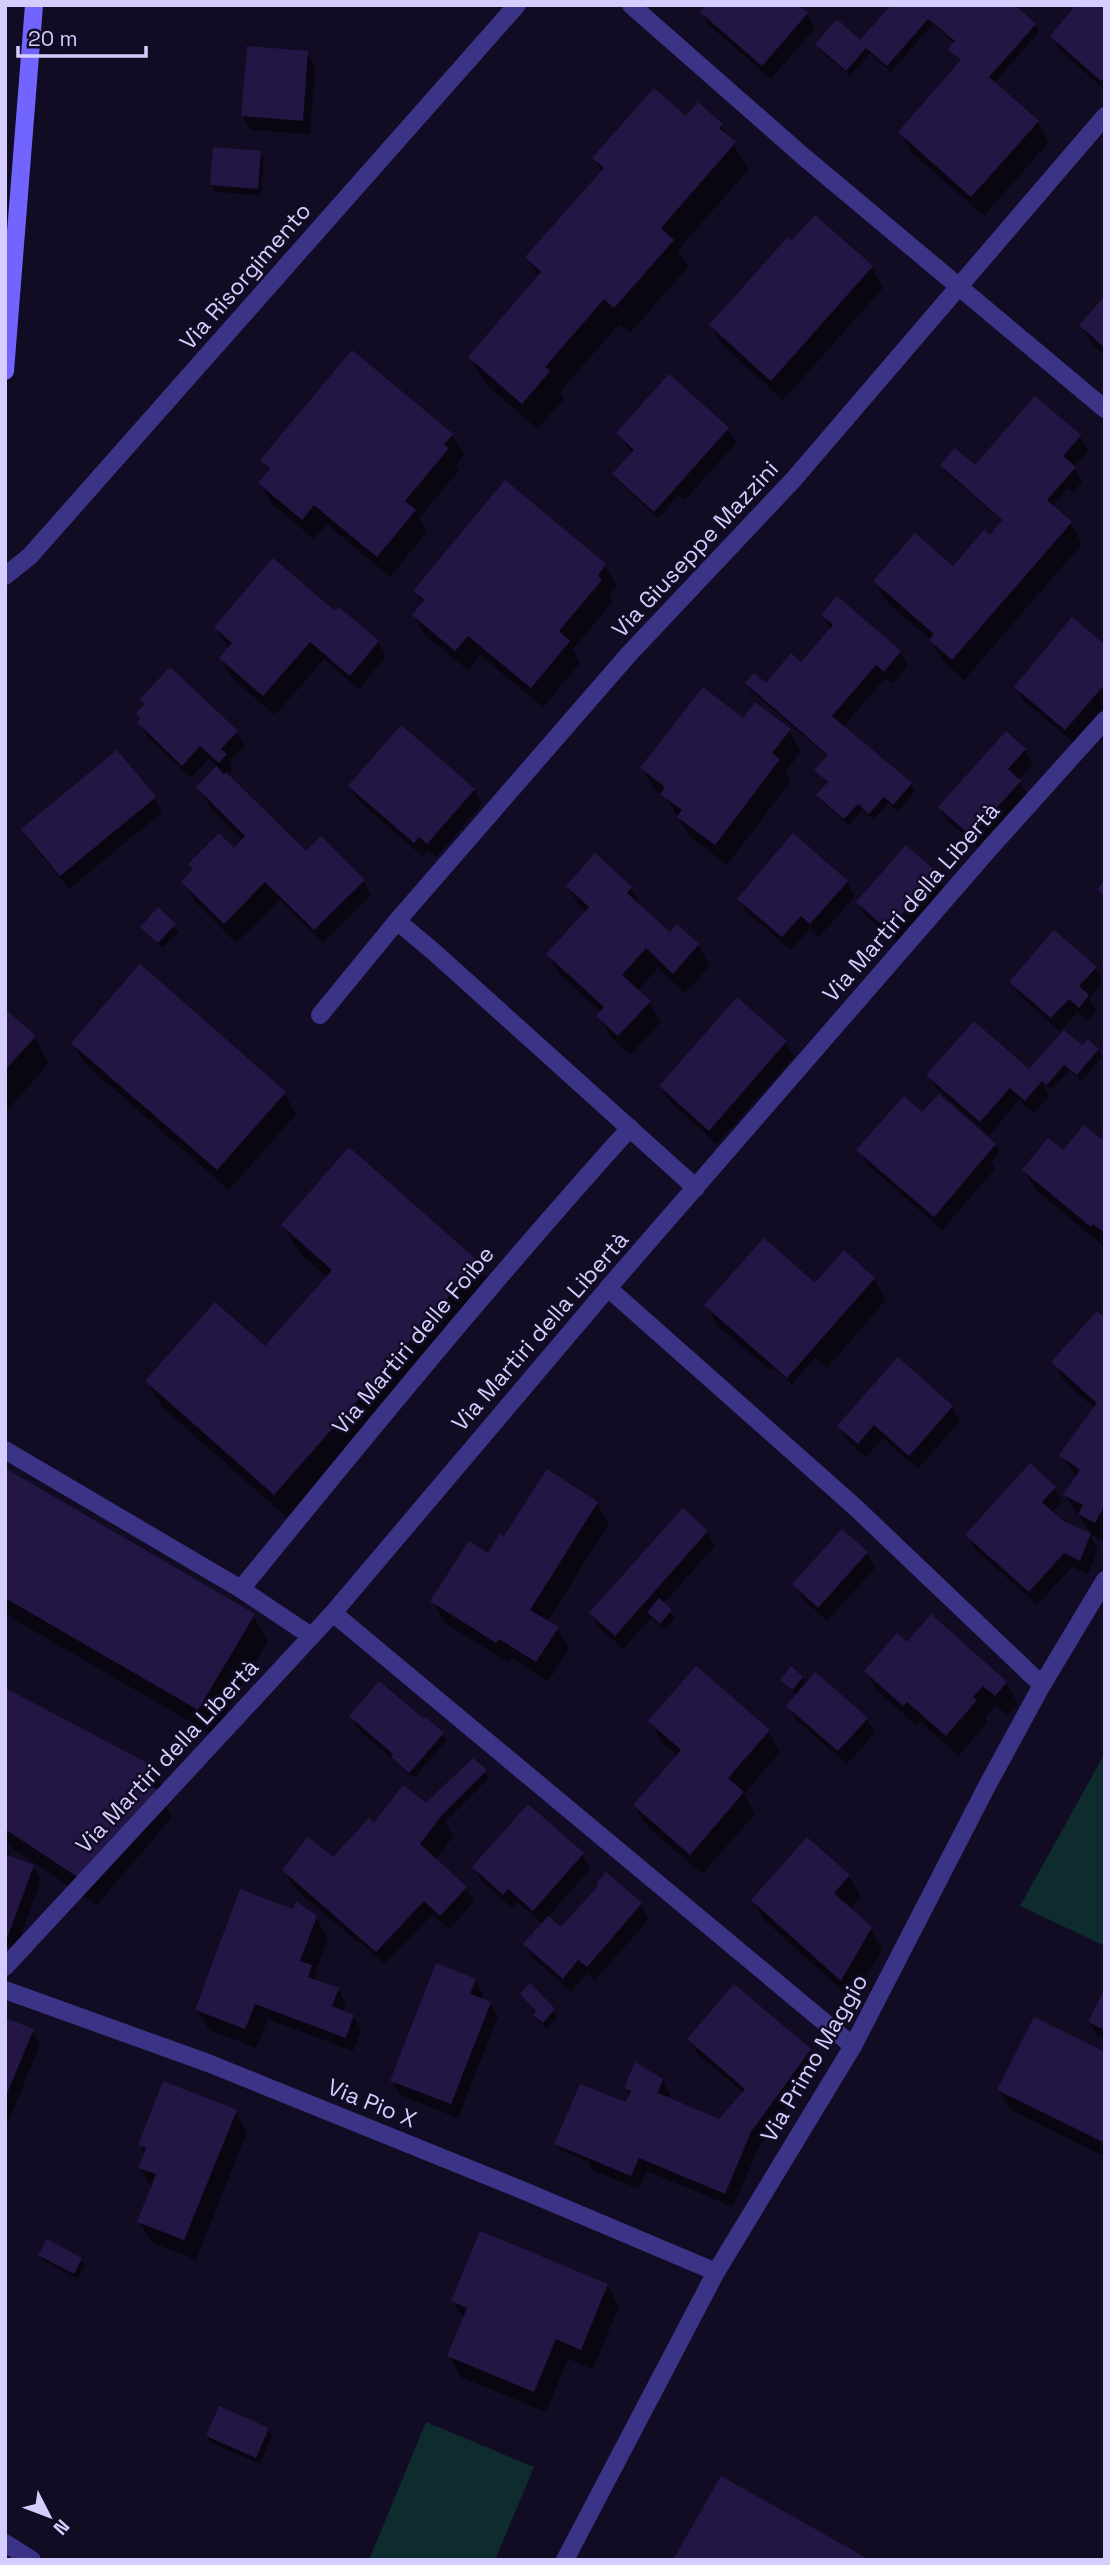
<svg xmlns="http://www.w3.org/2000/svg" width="1110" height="2565" font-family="'Space Grotesk',sans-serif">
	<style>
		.green { fill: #0e2c2d }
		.shadow { fill: #0007 }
		.building { fill: #231645 }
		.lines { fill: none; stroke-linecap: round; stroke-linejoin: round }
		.street { stroke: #3b3385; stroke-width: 18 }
		.secondary { stroke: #7164ff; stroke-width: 18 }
		.labels { text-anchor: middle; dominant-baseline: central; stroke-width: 5; stroke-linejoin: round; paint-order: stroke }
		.street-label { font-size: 23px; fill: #d6cdff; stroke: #110c23 }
	</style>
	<rect width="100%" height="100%" fill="#110c23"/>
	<!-- green -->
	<g class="green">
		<path d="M1105,1753v193l-85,-40z"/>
		<path d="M426,2422l108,45 -39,93h-126z"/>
	</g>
	<!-- shadow -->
	<g class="shadow">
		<path d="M893,5h119l23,20 4,7 -45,51 43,39 12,20 -65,74 -72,-63 -12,-21 62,-70 -12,-13 5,-5 -22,-20 -42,48 -21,-19 -20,23 -29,-25 -4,-7 43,-1z"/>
		<path d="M1105,5v85l-45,-40 -8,-14z"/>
		<path d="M702,12l105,2 8,14 -44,51 -61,-53z"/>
		<path d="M307,53l8,14 -5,67 -59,-4 -8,-14z"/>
		<path d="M686,118l35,7 28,44 -71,81 10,17 -58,66 -11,-9 -59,68 4,7 -27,30 -52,-46 -15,-26 69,-79 -12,-21 75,-85 -8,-14z"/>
		<path d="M260,153l4,6 -3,36 -45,-3 -4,-7z"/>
		<path d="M872,267l11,21 -100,112 -60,-54 -12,-20z"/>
		<path d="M1105,299v57l-12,-11 -12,-20z"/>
		<path d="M728,429l8,14 -51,57 -6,-5 -21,23 -40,-37 -4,-6 19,-21 -15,-20z"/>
		<path d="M452,435l12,20 -8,10 3,5 -40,48 8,14 -37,45 -63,-53 -13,15 -42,-35 -12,-21 9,-10 -7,-13z"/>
		<path d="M1080,436l8,14 -14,17 8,15 -9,11 -6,-5 -15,19 19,16 11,21 -118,136 -21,-19 -12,-21 -44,-38 -12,-21 79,-12 42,-27 7,-20 -57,-50 -4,-6 34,2z"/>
		<path d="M506,482l99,84 12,20 -8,9 4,6 -40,48 7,14 -37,44 -63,-52 -12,15 -42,-34 -12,-21 9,-11 -8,-13z"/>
		<path d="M339,610l39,32 8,14 -27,33 -35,-30 -49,56 -42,-36 -12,-20 8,-10 -13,-21 118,-16z"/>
		<path d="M823,615l77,37 8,14 -16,18 -7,-6 -42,49 68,57 4,7 -17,20 -10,-8 -14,16 -12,-9 -13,15 -27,-23 -4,-6 10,-12 -12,-14 12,-13 -78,-67 -3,-6 24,7 30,-27 30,-35z"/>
		<path d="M1105,647v60l-31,36 -50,-42 -8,-14z"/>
		<path d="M142,699l95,33 8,14 -16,16 4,8 -6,6 79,78 57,27 8,14 -48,48 -43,-43 -44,43 -41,-41 -12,-20 51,-32 9,-9 -33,-34 -12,-20 20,-20 -9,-8 -18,19 -44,-42 -8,-14 3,-3 -4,-5 7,-8z"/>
		<path d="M744,720l45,10 12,21 -15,21 5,9 -64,84 -36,-28 -27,-41 -10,-7 -12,-21z"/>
		<path d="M1006,733l19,17 8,14 -15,16 10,16 -48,53 -32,-28 -8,-14z"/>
		<path d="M350,786l124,4 8,14 -46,53 -9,-7 -5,6 -64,-56z"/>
		<path d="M154,798l8,14 -93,77 -38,-46 -8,-14z"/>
		<path d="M937,874l8,14 -48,55 -31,-27 -8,-14z"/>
		<path d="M847,882l8,14 -36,41 -9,-9 -19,22 -44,-37 -8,-14z"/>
		<path d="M568,886l63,2 11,21 28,26 7,-8 21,18 12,21 -25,27 -27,-25 -21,23 12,11 12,20 -31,33 -20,-19 -12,-20 3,-4 -41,-37 -12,-20 38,-43 -6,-5z"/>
		<path d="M158,910l21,22 -16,16 -21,-21z"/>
		<path d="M1095,968l8,14 -14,16 7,12 -9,11 -10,-9 -17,19 -40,-35 -8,-14z"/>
		<path d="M737,1000l49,43 8,14 -77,87 -48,-43 -8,-14z"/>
		<path d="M5,1011l29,26 15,26 -44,50z"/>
		<path d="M73,1043l211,50 12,21 -67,76 -145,-127z"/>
		<path d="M1083,1048l15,2 4,7 -21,24 -12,-11 -18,20 -10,-9 8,15 -15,17 -15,-13 -30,35 -52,-46 -8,-14 106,2z"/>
		<path d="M939,1097l56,48 4,7 -8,10 4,7 -53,61 -75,-66 -8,-14 69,-31z"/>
		<path d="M1105,1144v100l-2,2 -67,-56 -12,-20 39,-17z"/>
		<path d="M283,1225l195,38 15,26 -203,231 -128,-113 -15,-26 118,-33 63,-70 -30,-27z"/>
		<path d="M844,1253l30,26 12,21 -59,68 -12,-10 -23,26 -19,-17 -3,4 -52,-45 -12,-21 110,-19z"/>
		<path d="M1105,1320v222l-13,-7 -27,-40 12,-17 -16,-23 34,-46 -30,-27 -11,-20z"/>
		<path d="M952,1407l8,14 -42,48 -35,-31 -17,19 -19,-17 -8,-14z"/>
		<path d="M5,1470l248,145 15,26 -55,94 -208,-121z"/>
		<path d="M1054,1488l8,14 -10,11 10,10 28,12 8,14 -10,25 -16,-7 -35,38 -62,-56 -8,-14z"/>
		<path d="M597,1503l12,21 -62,98 10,6 12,21 -21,33 -36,-24 -4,5 -64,-41 -11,-21 56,-45 15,-18z"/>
		<path d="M707,1532l8,14 -52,58 12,14 -11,12 -13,-12 -28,31 -24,-22 -8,-14z"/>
		<path d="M842,1532l25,22 8,14 -48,53 -24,-22 -8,-14z"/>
		<path d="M907,1644l99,39 12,21 -11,11 -12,-10 -10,13 3,4 -30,34 -38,-35 -4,4 -38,-33 -12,-21z"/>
		<path d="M802,1678l4,7 61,34 8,14 -28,31 -51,-44 -8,-14 9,-10 -15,-16z"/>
		<path d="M5,1690l147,78 15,26 -4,7 9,16 -75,88 -91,-61 4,8 -1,5 24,9 8,14 -25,69 -11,-4z"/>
		<path d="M351,1716l92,18 3,7 -32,37 -55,-48z"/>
		<path d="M650,1721l118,10 12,21 -36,42 11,20 -53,60 -55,-48 -12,-20 43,-50 -16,-14z"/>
		<path d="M473,1760l16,18 -44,44 8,15 -18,23 31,28 8,14 -25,27 -16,-15 -49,50 -24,-22 -1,1 -63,-53 -12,-20 49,-11 41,-34 52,-20z"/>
		<path d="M807,1839l42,37 12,21 -12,13 21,18 12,21 -29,51 -88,-79 -12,-21z"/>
		<path d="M582,1855l8,14 -43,49 14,12 38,-43 7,-12 35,30 8,14 -54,61 -8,-7 -16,19 -38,-34 -8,-14 18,-20 -26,-22 -5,6 -30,-26 -8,-14z"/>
		<path d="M316,1918l12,21 -13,34 3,9 20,7 8,14 -3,9 10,4 8,14 -8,21 -85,-32 -12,29 -47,-18 -12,-20z"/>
		<path d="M475,1980l8,14 -2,6 9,3 8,14 -40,101 -58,-23 -8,-14z"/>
		<path d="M1105,1992v47l-7,-3 -8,-14z"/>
		<path d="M522,1994l31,16 4,7 -10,12 -8,-7 -4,-7 2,-2z"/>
		<path d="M5,2019l27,12 8,14 -35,85z"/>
		<path d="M689,2039l121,11 8,14 -59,83 -26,60 -86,-36 -8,18 -47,-19 -4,-8 -28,-12 -4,-6 71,-39 4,-9 -5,-8 36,-8 8,14 -2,5 52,22 24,-28 -47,-40z"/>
		<path d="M1105,2054v103l-94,-47 -12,-20z"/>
		<path d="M235,2111l12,21 -51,128 -45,-18 -12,-20 13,-33 -12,-21 5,-14 -5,-9z"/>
		<path d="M40,2255l41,4 4,7 -7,13 -34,-18z"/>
		<path d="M607,2285l12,21 -26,63 -25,-10 -22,53 -85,-35 -12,-21 15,-37 -11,-18z"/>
		<path d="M268,2430l4,6 -12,28 -49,-21 -4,-7z"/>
	</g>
	<!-- building -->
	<g class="building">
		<path d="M706,5h93l9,8 -46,53 -62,-54z"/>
		<path d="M891,5h124l21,19 -47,53 50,44 -68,76 -73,-65 63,-72 -13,-11 7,-8 -27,-22 -41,47 -21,-18 -20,23 -31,-27 22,-25 23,21z"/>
		<path d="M1076,5h29v72l-4,4 -51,-45z"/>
		<path d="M247,46l61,5 -5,70 -62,-5z"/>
		<path d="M654,88l32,28 12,-14 25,22 -4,4 17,14 -75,86 13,12 -60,68 -10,-9 -59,68 5,4 -28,33 -54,-47 73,-85 -16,-15 79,-89 -12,-10z"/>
		<path d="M213,147l48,4 -3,38 -48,-4z"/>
		<path d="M815,215l58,51 -102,115 -62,-56 78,-87 4,3z"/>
		<path d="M1105,296v52l-26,-23z"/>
		<path d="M352,350l101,84 -9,11 5,3 -44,53 11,9 -39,47 -63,-52 -12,15 -44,-37 12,-14 -10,-9z"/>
		<path d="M669,374l60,54 -75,84 -42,-38 22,-24 -18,-17z"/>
		<path d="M1035,396l46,39 -18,21 13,11 -29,33 25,22 -120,138 -23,-20 5,-6 -61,-53 42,-48 38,33 31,-36 6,5 12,-15 -62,-55 15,-17 20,17z"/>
		<path d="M505,480l101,84 -8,11 4,5 -43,51 11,10 -39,47 -63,-52 -13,15 -43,-36 12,-15 -11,-9z"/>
		<path d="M273,558l62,53 4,-4 40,34 -29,35 -40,-34 -47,54 -44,-38 13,-15 -18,-16z"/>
		<path d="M837,596l64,55 -17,21 -8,-7 -44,51 80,67 -19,22 -9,-8 -15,17 -11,-10 -14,15 -28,-24 12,-13 -14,-12 14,-15 -83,-72 9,-10 12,10 25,-30 10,9 32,-37 -12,-10z"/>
		<path d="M1072,617l33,28v39l-40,46 -51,-43z"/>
		<path d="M170,667l68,64 -17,18 6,5 -8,9 -19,-17 -18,20 -45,-44 4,-4 -5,-5 9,-9 -5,-5z"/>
		<path d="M703,687l40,31 12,-16 36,27 -19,24 8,6 -65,86 -38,-28 5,-7 -22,-16 5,-7 -25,-19z"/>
		<path d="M401,725l74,64 -48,55 -8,-7 -5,6 -66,-57z"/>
		<path d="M1006,731l20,18 -18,20 13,12 -50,55 -33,-29z"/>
		<path d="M117,750l39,47 -96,79 -39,-47z"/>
		<path d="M216,766l8,8 2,-2 80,79 15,-15 44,44 -51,50 -49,-48 -41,42 -43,-42 12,-13 -5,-5 31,-31 15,15 11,-12 -49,-49z"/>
		<path d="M793,833l55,48 -38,43 -9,-8 -19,21 -45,-38z"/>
		<path d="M906,845l32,28 -50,57 -32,-28z"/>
		<path d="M595,853l37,34 -5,6 43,39 7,-8 22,20 -26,30 -27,-26 -24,27 29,26 -33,35 -22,-20 8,-9 -58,-53 43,-47 -23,-21z"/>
		<path d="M1105,881v15l-8,-7z"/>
		<path d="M158,907l18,17 -18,19 -18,-16z"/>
		<path d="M1054,930l43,37 -18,19 10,9 -10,13 -10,-9 -18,19 -42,-36z"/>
		<path d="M140,964l146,128 -69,78 -146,-127z"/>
		<path d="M737,997l50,44 -78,90 -50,-45z"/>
		<path d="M5,1009l31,27 -31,34z"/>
		<path d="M974,1021l55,48 35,-39 18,15 6,-6 11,10 -22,26 -13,-10 -17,20 -5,-4 -17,20 -15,-13 -30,34 -54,-47z"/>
		<path d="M939,1094l57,50 -62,73 -78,-67 48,-54 18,16z"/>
		<path d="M1084,1125l21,17v91l-12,-9 -2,3 -69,-57 26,-32 15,12z"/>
		<path d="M349,1147l130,115 -205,233 -129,-114 70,-79 50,44 67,-76 -51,-45z"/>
		<path d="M764,1238l51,45 29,-33 31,28 -88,100 -83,-73z"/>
		<path d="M1097,1311l8,7v186l-10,19 -17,-9 5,-9 -20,-10 17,-25 -21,-15 38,-52 -46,-41z"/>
		<path d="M898,1357l55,49 -44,50 -35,-31 -16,19 -21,-18z"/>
		<path d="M1030,1463l26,24 -14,15 21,19 28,12 -11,28 -16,-8 -35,39 -64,-57z"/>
		<path d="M5,1468l250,146 -57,96 -193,-112z"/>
		<path d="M547,1469l51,33 -68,108 29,17 -23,35 -37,-23 -3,4 -66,-42 39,-60 19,12 12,-19 4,2z"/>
		<path d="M683,1508l25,23 -93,105 -26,-23z"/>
		<path d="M842,1529l26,23 -50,56 -26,-24z"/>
		<path d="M659,1598l13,12 -12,14 -13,-12z"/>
		<path d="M931,1614l76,68 -12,14 -12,-10 -10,11 4,3 -31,36 -39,-34 -4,4 -39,-35 33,-38 10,9z"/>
		<path d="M696,1666l74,64 -42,48 16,14 -54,63 -57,-50 48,-55 -33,-29z"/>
		<path d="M791,1666l12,11 -11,13 -12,-10z"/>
		<path d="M815,1672l53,46 -30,33 -52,-45z"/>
		<path d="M379,1681l45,38 2,-2 18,16 -35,40 -18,-16 2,-3 -44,-38z"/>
		<path d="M5,1688l148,78 -8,17 13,7 -76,90 -77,-51z"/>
		<path d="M473,1758l14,12 -45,45 -22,29 47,43 -27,29 -16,-15 -48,51 -94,-82 26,-33 25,20 36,-39 5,5 29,-38 23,18z"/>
		<path d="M528,1804l56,49 -51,58 -25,-22 -5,6 -31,-28z"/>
		<path d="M807,1837l43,38 -16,18 38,34 -31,54 -90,-81z"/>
		<path d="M5,1854l29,11 -26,71 -3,-1z"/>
		<path d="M606,1872l36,31 -55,64 -9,-7 -15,19 -40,-35 25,-28 13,11 37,-41 -2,-2z"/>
		<path d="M240,1889l53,20 3,-8 21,15 -17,45 12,4 -4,12 31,11 -7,18 22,9 -8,23 -91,-34 -10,25 -50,-19z"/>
		<path d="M436,1963l40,16 -6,15 21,8 -40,102 -61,-23z"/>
		<path d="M530,1983l25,26 -12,14 -10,-8 3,-4 -16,-17z"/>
		<path d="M734,1984l77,65 -60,83 -26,62 -86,-36 -8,18 -77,-32 26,-60 46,18 5,-11 -7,-3 11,-26 28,17 -5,14 61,26 26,-30 -58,-50z"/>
		<path d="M1105,1988v42l-17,-8z"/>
		<path d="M1034,2017l71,35v91l-108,-53z"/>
		<path d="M5,2018l29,11 -29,69z"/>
		<path d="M163,2081l74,29 -53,130 -47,-18 19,-48 -18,-6 8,-20 -8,-3z"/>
		<path d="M480,2231l128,53 -27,66 -25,-11 -22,53 -87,-36 20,-48 -16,-7z"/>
		<path d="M47,2239l35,19 -8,16 -36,-19z"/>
		<path d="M219,2406l50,22 -13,30 -50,-22z"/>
		<path d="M721,2476l149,84h-197z"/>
	</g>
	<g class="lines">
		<!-- street -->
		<g class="street">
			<path d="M631,5l173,152 301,252"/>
			<path d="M5,576l25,-20 487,-551"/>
			<path d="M397,921l37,31 262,236"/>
			<path d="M320,1015l77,-94 232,-267 165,-175 311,-363"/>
			<path d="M608,1288l247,219 187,178"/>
			<path d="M5,1450l236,139 70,47"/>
			<path d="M241,1589c127,-156 254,-311 389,-461"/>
			<path d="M333,1613l520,433"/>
			<path d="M5,1967l328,-354 275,-325 381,-439 116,-129"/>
			<path d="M5,1990l203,73 314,127 194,82"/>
			<path d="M5,2543l27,17"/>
			<path d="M565,2560l151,-288 137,-226 134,-260 55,-101 63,-105"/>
		</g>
		<!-- secondary -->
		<path class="secondary" d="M5,371l29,-366"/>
	</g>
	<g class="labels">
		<!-- street labels -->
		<g class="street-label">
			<text transform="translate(245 276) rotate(-49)">Via Risorgimento</text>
			<text transform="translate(695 549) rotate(-47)">Via Giuseppe Mazzini</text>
			<text transform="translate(911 902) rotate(-49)">Via Martiri della Libertà</text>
			<text transform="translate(540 1331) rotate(-49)">Via Martiri della Libertà</text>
			<text transform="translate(413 1340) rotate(-50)">Via Martiri delle Foibe</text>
			<text transform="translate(167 1756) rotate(-47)">Via Martiri della Libertà</text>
			<text transform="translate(814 2058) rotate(-60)">Via Primo Maggio</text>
			<text transform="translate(372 2103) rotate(22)">Via Pio X</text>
		</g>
	</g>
	<!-- border -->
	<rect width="1110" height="2565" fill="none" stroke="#d6cdff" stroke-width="14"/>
	<!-- north arrow -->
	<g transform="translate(49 2516) rotate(132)" stroke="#110c23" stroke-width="5" paint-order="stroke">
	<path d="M0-5L12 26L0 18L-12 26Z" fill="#d6cdff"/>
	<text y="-10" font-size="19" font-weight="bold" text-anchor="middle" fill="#d6cdff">N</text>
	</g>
	<!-- scale -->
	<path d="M18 46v10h128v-10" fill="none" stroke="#d6cdff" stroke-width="3.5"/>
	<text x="28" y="46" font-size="21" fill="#d6cdff" stroke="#110c23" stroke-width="5" paint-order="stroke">20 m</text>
</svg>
